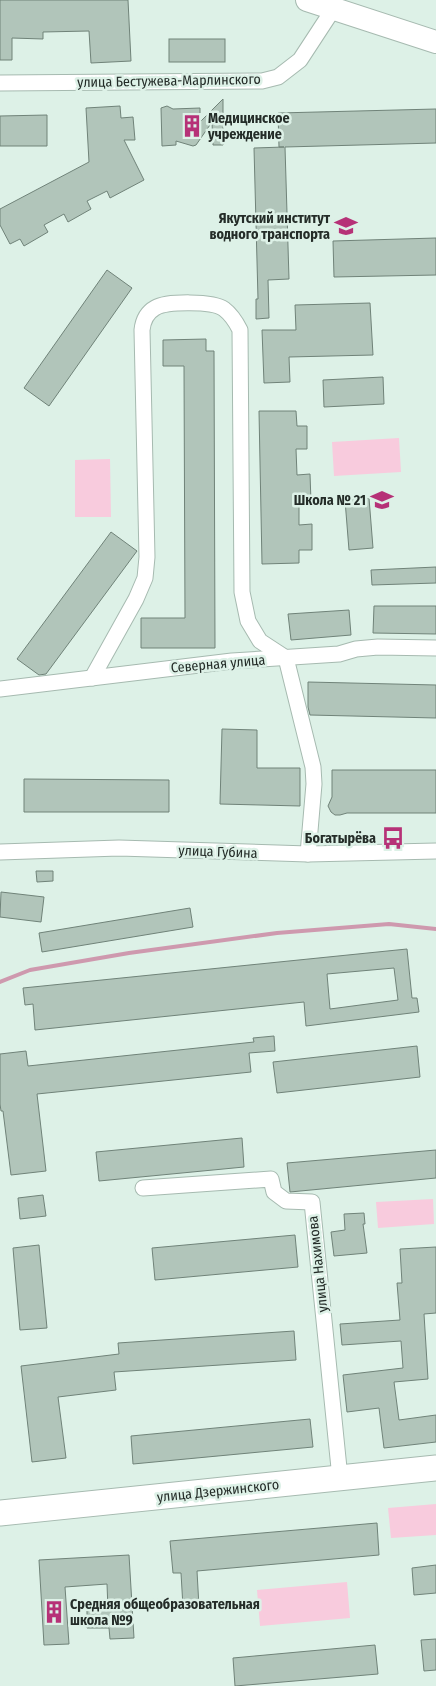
<svg xmlns="http://www.w3.org/2000/svg" width="436" height="1686" font-family="'Fira Sans Condensed',sans-serif">
	<style>
		.green { fill: #f8cbdd }
		.lines { fill: none; stroke-linecap: round; stroke-linejoin: round }
		.stream { stroke: #ce99ae; stroke-width: 4 }
		.building { fill: #b1c5ba; stroke: #708379; fill-rule: evenodd }
		.street-casing { stroke: #a6bab0; stroke-width: 17 }
		.secondary-casing { stroke: #a6bab0; stroke-width: 24 }
		.primary-casing { stroke: #a6bab0; stroke-width: 27 }
		.street { stroke: #fff; stroke-width: 15 }
		.secondary { stroke: #fff; stroke-width: 22 }
		.primary { stroke: #fff; stroke-width: 25 }
		.labels { text-anchor: middle; dominant-baseline: central; stroke-width: 5; stroke-linejoin: round; paint-order: stroke }
		.street-label { font-size: 14px; fill: #242c28; stroke: #ddf1e7 }
		.poi-label { font-size: 14px; font-weight: bold; fill: #242c28; stroke: #ddf1e7; text-anchor: end }
	</style>
	<rect width="100%" height="100%" fill="#ddf1e7"/>
	<!-- green -->
	<g class="green">
		<path d="M399,438l2,34 -67,4 -2,-34z"/>
		<path d="M110,459l1,58h-36v-57z"/>
		<path d="M433,1199l1,25 -56,4 -2,-26z"/>
		<path d="M436,1504v31l-45,3 -3,-30z"/>
		<path d="M347,1582l3,36 -90,8 -3,-36z"/>
	</g>
	<g class="lines">
		<!-- stream -->
		<path class="stream" d="M0,982l30,-12 99,-17 148,-20 112,-9 47,5"/>
	</g>
	<!-- building -->
	<g class="building">
		<path d="M0,0h128l3,61 -40,2 -2,-32 -46,1v7l-31,-1v22h-12z"/>
		<rect x="169" y="39" width="56" height="23"/>
		<path d="M223,99v46h-10l-1,-23 -16,23 -3,1 -17,-5v4l-14,1 -1,-38 6,-2 6,3 27,-1v14z"/>
		<path d="M120,106l1,12 12,-1 2,23h-11l20,40 -34,18 -3,-7 -20,10 4,8 -23,13 -4,-8 -20,11 4,7 -24,14 -4,-7 -10,5 -10,-19v-16l89,-47 -3,-54z"/>
		<path d="M436,109v34l-151,4 4,132 -21,1 1,38 -13,1v-20h2l-4,-151 30,-1h-5l-1,-34z"/>
		<path d="M47,115v31h-47v-30z"/>
		<path d="M436,238v37l-102,2 -1,-36z"/>
		<path d="M107,270l25,18 -83,118 -25,-18z"/>
		<path d="M370,303l3,52 -84,2 1,25 -26,1 -2,-53h34l-1,-25z"/>
		<path d="M206,339v12h8l1,297h-74v-30h44l-1,-252h-21v-26z"/>
		<path d="M383,377l1,27 -60,3 -1,-27z"/>
		<path d="M259,411h37l1,15h10v23h-11l1,26 13,-1 1,28h-12v23l13,-1v26h-13v13l-37,1z"/>
		<path d="M369,498l4,50 -24,2 -4,-50z"/>
		<path d="M111,532l26,19 -91,123 -7,1 -22,-16z"/>
		<path d="M436,567v16l-64,2 -1,-15z"/>
		<path d="M374,606h62v28l-63,-1z"/>
		<path d="M349,610l2,25 -60,5 -3,-26z"/>
		<path d="M308,682l128,3v33l-126,-3 -2,-8z"/>
		<path d="M222,729l35,1v38h43v38l-80,-2z"/>
		<path d="M332,770h104v43h-89l-7,2h-5l-4,-3 -3,-6 4,-9z"/>
		<path d="M24,779l145,1v32h-145z"/>
		<path d="M36,871h17v10l-16,1z"/>
		<path d="M1,892l43,5 -3,25 -41,-5z"/>
		<path d="M190,908l3,19 -151,25 -3,-19z"/>
		<path d="M407,949l5,49h5l2,14 -113,14 -2,-24 -269,28 -2,-26 -8,1 -2,-17zM394,968l4,32 -68,9 -3,-35z"/>
		<path d="M274,1036l1,15 -26,2 2,19 -214,22 9,77 -35,4 -8,-64h-2l-1,-7v-50l26,-3 2,15 226,-24 -1,-4z"/>
		<path d="M417,1046l3,31 -143,16 -4,-31z"/>
		<path d="M242,1138l2,29 -145,14 -3,-29z"/>
		<path d="M436,1150v28l-146,14 -3,-29z"/>
		<path d="M43,1195l3,21 -26,3 -2,-21z"/>
		<path d="M364,1213l1,11h-2l4,29 -33,3 -3,-24 14,-2 -1,-16z"/>
		<path d="M295,1235l3,32 -143,13 -3,-32z"/>
		<path d="M39,1245l8,83 -27,2 -7,-82z"/>
		<path d="M436,1247v66l-12,1 4,65 -34,3 5,38 37,-5v27l-52,6 -5,-40 -32,4 -4,-37 60,-7 -2,-27 -59,4 -2,-21 60,-4 -3,-37h5l-2,-34z"/>
		<path d="M294,1331l2,29 -182,12 2,18 -58,7 8,61 -34,4 -11,-96 98,-12 -1,-11z"/>
		<path d="M310,1419l3,28 -180,17 -2,-28z"/>
		<path d="M377,1523l2,32 -182,16 2,36h-16l-2,-34h-8l-3,-32z"/>
		<path d="M129,1555l5,83 -24,1 -1,-11h-22v-17l21,-1 -1,-26 -42,3 4,57 -25,1 -5,-85z"/>
		<path d="M436,1565v28l-22,2 -2,-27z"/>
		<path d="M436,1639v31l-12,1 -3,-31z"/>
		<path d="M375,1645l3,29 -143,12 -2,-28z"/>
	</g>
	<g class="lines">
		<defs>
			<g id="street">
				<path d="M0,83l262,-2 16,-4 22,-17 34,-52"/>
				<path d="M92,678l44,-79 9,-21 2,-21 -5,-227c1,-9 4,-17 13,-22 12,-7 58,-7 69,1 8,6 12,13 16,21l2,262 6,29 12,20 26,17 27,109 1,17 -6,70"/>
				<path d="M0,689l232,-28 107,-7 17,-5 22,-2 58,1"/>
				<path d="M0,852l119,-4 189,6 128,-3"/>
				<path d="M143,1188l128,-9 3,13 12,9 26,1 28,276"/>
			</g>
			<path id="secondary" d="M307,0l129,42"/>
			<path id="primary" d="M0,1513l436,-45"/>
		</defs>
		<!-- street casing -->
		<use href="#street" class="street-casing"/>
		<!-- secondary casing -->
		<use href="#secondary" class="secondary-casing"/>
		<!-- primary casing -->
		<use href="#primary" class="primary-casing"/>
		<!-- street -->
		<use href="#street" class="street"/>
		<!-- secondary -->
		<use href="#secondary" class="secondary"/>
		<!-- primary -->
		<use href="#primary" class="primary"/>
	</g>
	<!-- icons -->
	<defs>
		<symbol id="building-bare" viewBox="-9 -9 18 18"><path d="M-4-6H4V6H1V3H-1V6H-4ZM-2.5-4.3h1.7v1.8h-1.7ZM.8-4.3h1.7v1.8H.8ZM-2.5-1h1.7V.8h-1.7ZM.8-1h1.7V.8H.8Z" fill="#b63177" stroke="#ddf1e7" stroke-width="2.5" paint-order="stroke"/></symbol>
		<symbol id="university-bare" viewBox="-9 -9 18 18"><path d="M0-5L7-2L0 1L-7-2ZM-4 1L0 2.5L4 1V4Q0 6-4 4Z" fill="#b63177" stroke="#ddf1e7" stroke-width="2.5" paint-order="stroke"/></symbol>
		<symbol id="school-bare" viewBox="-9 -9 18 18"><path d="M0-5L7-2L0 1L-7-2ZM-4 1L0 2.5L4 1V4Q0 6-4 4Z" fill="#b63177" stroke="#ddf1e7" stroke-width="2.5" paint-order="stroke"/></symbol>
		<symbol id="bus-bare" viewBox="-9 -9 18 18"><path d="M-5-6H5V4H4V6H2V4H-2V6H-4V4H-5ZM-3.5-4V0h7V-4ZM-3.5 1.2v1.5H-2V1.2ZM2 1.2v1.5H3.5V1.2Z" fill="#b63177" stroke="#ddf1e7" stroke-width="2.5" paint-order="stroke"/></symbol>
	</defs>
	<g fill-rule="evenodd">
		<use href="#building-bare" x="176" y="110" width="32" height="32"/>
		<use href="#university-bare" x="330" y="210" width="32" height="32"/>
		<use href="#school-bare" x="366" y="484" width="32" height="32"/>
		<use href="#bus-bare" x="377" y="822" width="32" height="32"/>
		<use href="#building-bare" x="38" y="1596" width="32" height="32"/>
	</g>
	<g class="labels">
		<!-- street labels -->
		<g class="street-label">
			<text transform="translate(169 81) rotate(-1)">улица Бестужева-Марлинского</text>
			<text transform="translate(218 664) rotate(-5)">Северная улица</text>
			<text transform="translate(218 852) rotate(2)">улица Губина</text>
			<text transform="translate(318 1264) rotate(-96)">улица Нахимова</text>
			<text transform="translate(218 1491) rotate(-6)">улица Дзержинского</text>
		</g>
		<!-- poi labels -->
		<g class="poi-label">
			<text x="208" y="118" text-anchor="start">Медицинское<tspan x="208" dy="16">учреждение</tspan></text>
			<text x="330" y="218">Якутский институт<tspan x="330" dy="16">водного транспорта</tspan></text>
			<text x="366" y="500">Школа № 21</text>
			<text x="376" y="838">Богатырёва</text>
			<text x="70" y="1604" text-anchor="start">Средняя общеобразовательная<tspan x="70" dy="16">школа №9</tspan></text>
		</g>
	</g>
</svg>
